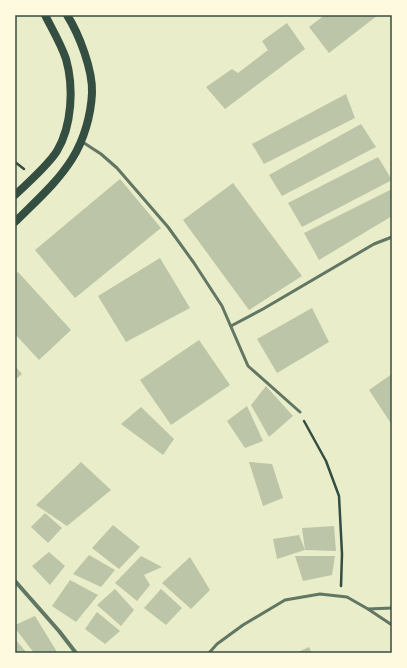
<svg xmlns="http://www.w3.org/2000/svg" width="407" height="668" viewBox="0 0 407 668" font-family="Quicksand,sans-serif">
<style>
.building{fill:#bcc5a7}
.lines{fill:none;stroke-linecap:round;stroke-linejoin:round}
.path{stroke:#344e41;stroke-width:2.5}
.service{stroke:#617663;stroke-width:3}
.minor{stroke:#617663;stroke-width:4}
.secondary{stroke:#344e41;stroke-width:8}
.neatline{fill:none;stroke:#344e41;stroke-width:1.5}
</style>
<rect width="100%" height="100%" fill="#e9edc9"/>
<!-- building -->
<g class="building">
<path d="M 325,15 L 378,15 L 329,53 L 309,27 Z"/>
<path d="M 287,23 L 305,49 L 225,109 L 206,87 L 232,69 L 238,73 L 268,50 L 262,41 Z"/>
<path d="M 346,94 L 355,118 L 264,164 L 252,144 Z"/>
<path d="M 361,124 L 376,147 L 282,196 L 269,175 Z"/>
<path d="M 378,157 L 392,180 L 302,227 L 288,203 Z"/>
<path d="M 120,179 L 161,228 L 75,298 L 35,250 Z"/>
<path d="M 233,183 L 302,276 L 249,310 L 183,220 Z"/>
<path d="M 392,189 L 392,216 L 319,260 L 304,233 Z"/>
<path d="M 160,258 L 190,308 L 126,342 L 98,296 Z"/>
<path d="M 18,272 L 71,330 L 39,360 L 15,334 L 15,274 Z"/>
<path d="M 312,308 L 329,342 L 277,373 L 257,339 Z"/>
<path d="M 199,340 L 230,385 L 171,425 L 140,380 Z"/>
<path d="M 15,366 L 22,374 L 15,380 Z"/>
<path d="M 392,374 L 392,425 L 369,390 Z"/>
<path d="M 266,386 L 293,416 L 269,437 L 251,405 Z"/>
<path d="M 247,406 L 263,441 L 245,448 L 227,421 Z"/>
<path d="M 141,407 L 174,439 L 163,455 L 121,424 Z"/>
<path d="M 81,462 L 111,490 L 67,526 L 36,505 Z"/>
<path d="M 249,462 L 272,464 L 283,498 L 263,506 Z"/>
<path d="M 45,513 L 62,528 L 48,543 L 31,527 Z"/>
<path d="M 113,525 L 140,547 L 119,569 L 92,548 Z"/>
<path d="M 334,526 L 336,551 L 305,550 L 302,528 Z"/>
<path d="M 299,535 L 305,550 L 277,559 L 273,539 Z"/>
<path d="M 49,552 L 65,566 L 50,585 L 32,566 Z"/>
<path d="M 89,555 L 115,570 L 101,587 L 73,574 Z"/>
<path d="M 141,556 L 162,567 L 144,575 L 150,585 L 137,601 L 115,583 Z"/>
<path d="M 295,556 L 335,556 L 332,575 L 303,581 Z"/>
<path d="M 190,557 L 210,590 L 191,609 L 162,583 Z"/>
<path d="M 70,580 L 98,595 L 76,622 L 52,606 Z"/>
<path d="M 115,589 L 134,610 L 121,626 L 97,605 Z"/>
<path d="M 161,589 L 182,608 L 166,625 L 144,608 Z"/>
<path d="M 97,612 L 120,631 L 105,644 L 85,629 Z"/>
<path d="M 35,616 L 57,652 L 56,653 L 34,653 L 15,628 L 15,625 Z"/>
<path d="M 15,639 L 27,653 L 15,653 Z"/>
<path d="M 309,647 L 312,653 L 296,653 Z"/>
</g>
<g class="lines">
<!-- path -->
<g class="path">
<path d="M 15,162 L 24,169"/>
<path d="M 304,421 L 326,461 L 339,496 L 342,554 L 341,586"/>
</g>
<!-- service -->
<g class="service">
<path d="M 81,141 L 101,154 L 117,168 L 168,227 L 194,263 L 222,306 L 248,366 L 300,412"/>
<path d="M 231,326 L 263,309 L 374,244 L 392,237"/>
<path d="M 368,609 L 392,608"/>
<path d="M 209,653 L 217,644 L 243,625 L 285,600 L 320,594 L 347,597 L 368,609 L 392,625"/>
</g>
<!-- minor -->
<path class="minor" d="M 15,581 L 59,631 L 76,653"/>
<!-- secondary -->
<g class="secondary">
<path d="M 15,195 C 27,184 49,164 57,151 C 72,126 74,87 66,59 C 61,44 52,29 45,15"/>
<path d="M 15,222 C 35,202 57,183 72,159 C 84,140 91,115 92,93 C 93,70 79,34 67,15"/>
</g>
</g>
<!-- border -->
<rect width="407" height="668" fill="none" stroke="#fefae0" stroke-width="32"/>
<rect x="16" y="16" width="375" height="636" class="neatline"/>
</svg>
